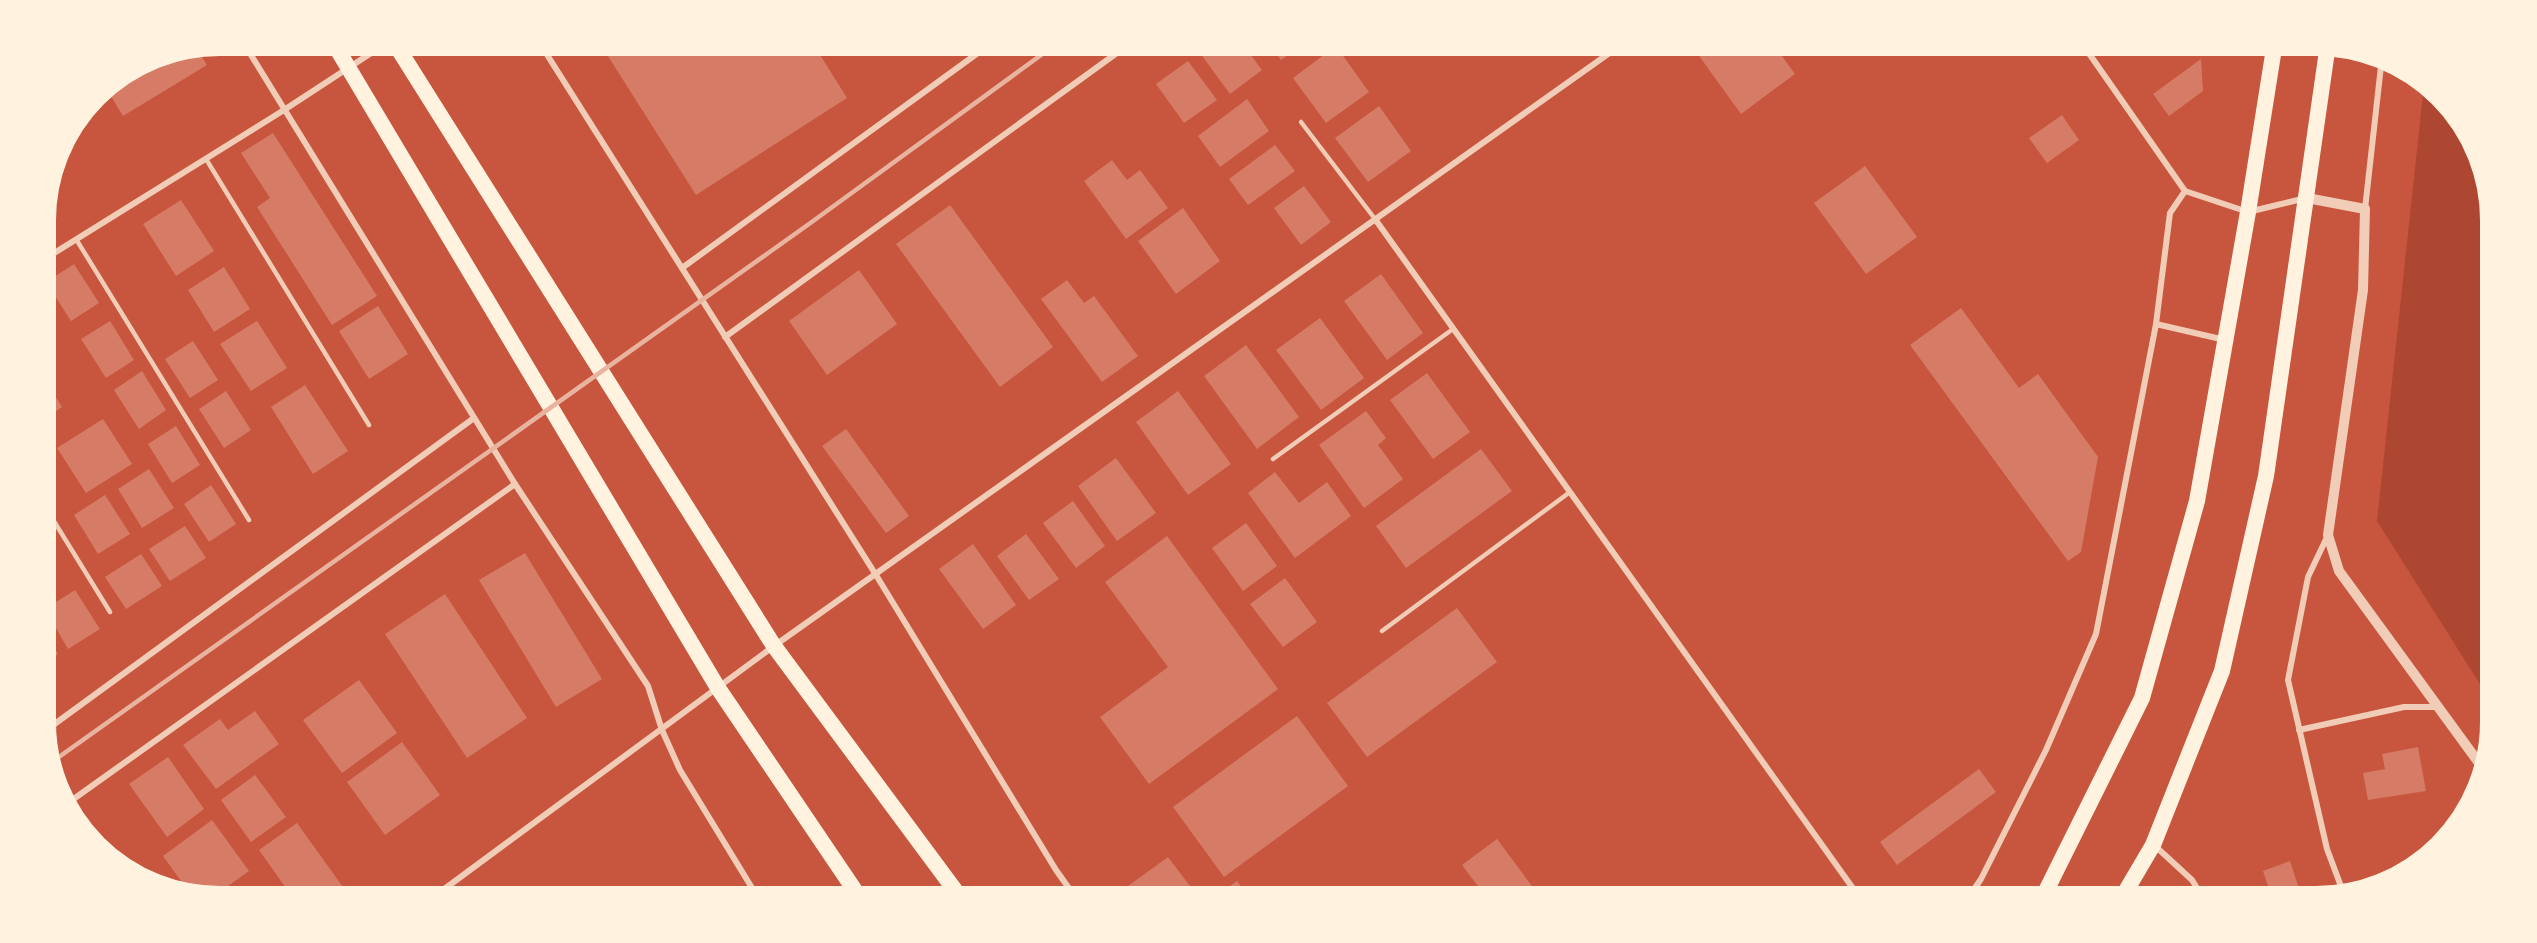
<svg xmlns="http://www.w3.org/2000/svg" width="2537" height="943" viewBox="0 0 2537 943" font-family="'Space Grotesk',sans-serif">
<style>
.green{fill:#ae4732}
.building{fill:#d67c66}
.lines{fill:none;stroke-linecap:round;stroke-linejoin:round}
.service{stroke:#f1ccb7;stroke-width:4.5}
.minor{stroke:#f1ccb7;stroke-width:6}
.tertiary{stroke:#f1ccb7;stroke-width:10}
.trunk{stroke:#fff3e0;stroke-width:16}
.rail{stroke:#e9b49f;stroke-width:4.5}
.rim{fill:none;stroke:#fff3e0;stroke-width:8}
</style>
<rect width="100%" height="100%" fill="#c8553d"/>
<!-- green -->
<path class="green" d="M 2424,85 L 2451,103 L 2493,197 L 2495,708 L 2377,521 Z"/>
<!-- building -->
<g class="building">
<path d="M 599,42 L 812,42 L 847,98 L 696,195 Z"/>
<path d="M 844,42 L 861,42 L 849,50 Z"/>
<path d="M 1215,42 L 1241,42 L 1262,70 L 1230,94 L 1200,53 Z"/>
<path d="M 1268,42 L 1305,42 L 1281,60 Z"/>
<path d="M 1541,42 L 1572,42 L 1551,56 Z"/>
<path d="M 1689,42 L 1786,42 L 1777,49 L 1795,74 L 1741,114 Z"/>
<path d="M 1336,46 L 1369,92 L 1326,123 L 1293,78 Z"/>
<path d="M 196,47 L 207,65 L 123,116 L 104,85 L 152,55 Z"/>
<path d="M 2201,59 L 2203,91 L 2169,116 L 2153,94 Z"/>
<path d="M 1188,61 L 1217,100 L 1184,123 L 1156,84 Z"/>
<path d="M 1247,99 L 1269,131 L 1220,167 L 1198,136 Z"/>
<path d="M 1379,106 L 1411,151 L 1368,182 L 1335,138 Z"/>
<path d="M 2062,115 L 2079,140 L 2047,163 L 2029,138 Z"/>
<path d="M 273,133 L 377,296 L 332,325 L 257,207 L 270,198 L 241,153 Z"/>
<path d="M 1275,145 L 1295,171 L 1248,205 L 1229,179 Z"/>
<path d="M 1112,160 L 1127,180 L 1140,170 L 1168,208 L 1126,239 L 1084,181 Z"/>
<path d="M 1865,166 L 1917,237 L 1866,274 L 1814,203 Z"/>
<path d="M 1304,186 L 1331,222 L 1301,245 L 1274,208 Z"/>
<path d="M 181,200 L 214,251 L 176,276 L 143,224 Z"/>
<path d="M 950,205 L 1053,347 L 1000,387 L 896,244 Z"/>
<path d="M 1183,208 L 1220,261 L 1176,294 L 1138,241 Z"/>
<path d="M 74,264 L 99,303 L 71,321 L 46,282 Z"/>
<path d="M 224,267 L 250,309 L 214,332 L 188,290 Z"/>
<path d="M 859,270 L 897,324 L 827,375 L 789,321 Z"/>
<path d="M 1381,274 L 1423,333 L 1387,360 L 1344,301 Z"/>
<path d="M 1067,280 L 1084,303 L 1094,296 L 1138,356 L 1102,382 L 1041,299 Z"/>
<path d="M 378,306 L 408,354 L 369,379 L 339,331 Z"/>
<path d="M 1961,308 L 2019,388 L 2038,374 L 2098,457 L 2081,552 L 2068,561 L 1910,345 Z"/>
<path d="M 1320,318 L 1364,378 L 1321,410 L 1276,350 Z"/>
<path d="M 110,321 L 134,360 L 106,378 L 81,339 Z"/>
<path d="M 257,321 L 287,368 L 251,391 L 220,344 Z"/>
<path d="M 193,341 L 218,380 L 190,398 L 165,359 Z"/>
<path d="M 1246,345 L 1299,417 L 1257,449 L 1204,376 Z"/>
<path d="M 142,371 L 166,410 L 139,429 L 114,390 Z"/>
<path d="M 1427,373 L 1470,432 L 1433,459 L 1390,400 Z"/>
<path d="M 43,377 L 62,407 L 44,419 Z"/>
<path d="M 305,385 L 348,451 L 313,474 L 271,407 Z"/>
<path d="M 226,391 L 251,430 L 224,448 L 199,409 Z"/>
<path d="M 1178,391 L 1231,464 L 1188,495 L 1136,422 Z"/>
<path d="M 1366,411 L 1386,438 L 1378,445 L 1403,479 L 1364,508 L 1319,445 Z"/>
<path d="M 103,419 L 132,464 L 86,493 L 57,448 Z"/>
<path d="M 176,426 L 200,465 L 172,483 L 148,444 Z"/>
<path d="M 846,429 L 909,516 L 886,533 L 822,446 Z"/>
<path d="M 1481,449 L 1512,491 L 1406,568 L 1376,526 Z"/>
<path d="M 1116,458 L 1156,513 L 1117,541 L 1078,486 Z"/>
<path d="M 149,469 L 174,508 L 142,528 L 118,489 Z"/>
<path d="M 1275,472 L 1299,503 L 1327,482 L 1351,516 L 1295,558 L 1248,493 Z"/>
<path d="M 211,485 L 236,524 L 209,542 L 184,504 Z"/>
<path d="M 105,495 L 130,534 L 98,554 L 74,515 Z"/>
<path d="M 1073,501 L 1105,546 L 1076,568 L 1043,523 Z"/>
<path d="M 1246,523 L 1277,566 L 1243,591 L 1212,548 Z"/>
<path d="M 185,526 L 206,558 L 170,581 L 149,549 Z"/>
<path d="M 1026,534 L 1059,579 L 1029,600 L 997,556 Z"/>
<path d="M 1167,536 L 1278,689 L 1149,784 L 1100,717 L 1168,667 L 1105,582 Z"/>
<path d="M 973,544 L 1016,605 L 983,629 L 939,569 Z"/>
<path d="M 525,553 L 602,679 L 556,707 L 479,580 Z"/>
<path d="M 141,554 L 162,586 L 126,609 L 105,577 Z"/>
<path d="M 1285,578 L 1317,622 L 1283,647 L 1250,604 Z"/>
<path d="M 75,590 L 100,629 L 68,649 L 45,609 Z"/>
<path d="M 445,594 L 527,718 L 467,758 L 385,634 Z"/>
<path d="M 1457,608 L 1497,662 L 1367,757 L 1327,703 Z"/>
<path d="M 45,632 L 58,654 L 45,663 Z"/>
<path d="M 359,680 L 397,733 L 342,773 L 303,720 Z"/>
<path d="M 255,711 L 279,744 L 216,789 L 183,745 L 220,719 L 228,730 Z"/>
<path d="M 1297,716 L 1348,786 L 1224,877 L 1173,807 Z"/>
<path d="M 402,742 L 440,795 L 385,835 L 347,782 Z"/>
<path d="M 2418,747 L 2426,791 L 2368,800 L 2363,773 L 2385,769 L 2382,754 Z"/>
<path d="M 168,757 L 204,809 L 167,837 L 129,784 Z"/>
<path d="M 1979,769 L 1996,792 L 1897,865 L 1880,842 Z"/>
<path d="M 255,775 L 286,817 L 251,842 L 221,800 Z"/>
<path d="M 212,820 L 249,871 L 210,899 L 192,896 L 163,856 Z"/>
<path d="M 297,823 L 353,901 L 295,901 L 259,850 Z"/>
<path d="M 1497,839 L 1543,901 L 1489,901 L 1462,865 Z"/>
<path d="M 1168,857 L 1196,894 L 1187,901 L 1139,901 L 1128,886 Z"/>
<path d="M 2290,861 L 2303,901 L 2273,901 L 2263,871 Z"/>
<path d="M 1237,881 L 1252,901 L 1210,901 Z"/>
<path d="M 1275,888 L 1284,901 L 1258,901 Z"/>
</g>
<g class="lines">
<!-- service -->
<g class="service">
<path d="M 1301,122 L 1375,219"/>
<path d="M 206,159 L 369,425"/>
<path d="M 76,239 L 249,520"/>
<path d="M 1273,459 L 1453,329"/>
<path d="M 44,505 L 110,612"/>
<path d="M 1382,631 L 1570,492"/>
</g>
<!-- minor -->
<g class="minor">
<path d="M 243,42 L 515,484 L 648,686 L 662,730 L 680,770 L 760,901"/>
<path d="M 539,42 L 876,575 L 1056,870 L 1078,901"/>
<path d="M 2185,191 L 2248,212 L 2302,199"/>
<path d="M 2365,209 L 2382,57"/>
<path d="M 1375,219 L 1862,901"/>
<path d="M 43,260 L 284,110 L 388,42"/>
<path d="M 682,268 L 993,42"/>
<path d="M 2156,324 L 2225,340"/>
<path d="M 725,337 L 1132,42"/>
<path d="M 2328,535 L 2308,577 L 2288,680 L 2327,849 L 2345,897"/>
<path d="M 2299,730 L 2404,707 L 2438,707"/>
<path d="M 45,731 L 474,418"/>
<path d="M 68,803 L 515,484"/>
<path d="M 69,803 L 103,852"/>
<path d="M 2154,845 L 2192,880 L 2202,896 L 2200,901"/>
<path d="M 428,901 L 774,646 L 1625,42"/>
<path d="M 1966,901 L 1981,879 L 2046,750 L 2096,634 L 2156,324 L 2170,213 L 2185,191 L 2081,42"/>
</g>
<!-- tertiary -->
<path class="tertiary" d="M 2307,198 L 2365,209 L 2363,290 L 2328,535 L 2339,571 L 2487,774"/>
<!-- trunk -->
<g class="trunk">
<path d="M 333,42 L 718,688 L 862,901"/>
<path d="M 394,42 L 774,646 L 963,901"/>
<path d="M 2041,901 L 2142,698 L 2197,501 L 2248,212 L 2275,42"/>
<path d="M 2120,901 L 2153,845 L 2222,671 L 2266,476 L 2328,44"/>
</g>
<!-- rail -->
<path class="rail" d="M 49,764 L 809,224 L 1059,42"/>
</g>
<!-- crop -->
<path d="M0 0H2537V943H0ZM220 52H2316A168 168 0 0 1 2484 220V722A168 168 0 0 1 2316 890H220A168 168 0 0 1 52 722V220A168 168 0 0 1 220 52Z" fill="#fff3e0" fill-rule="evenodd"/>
<path class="rim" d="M220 52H2316A168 168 0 0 1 2484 220V722A168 168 0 0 1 2316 890H220A168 168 0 0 1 52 722V220A168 168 0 0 1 220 52Z"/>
</svg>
